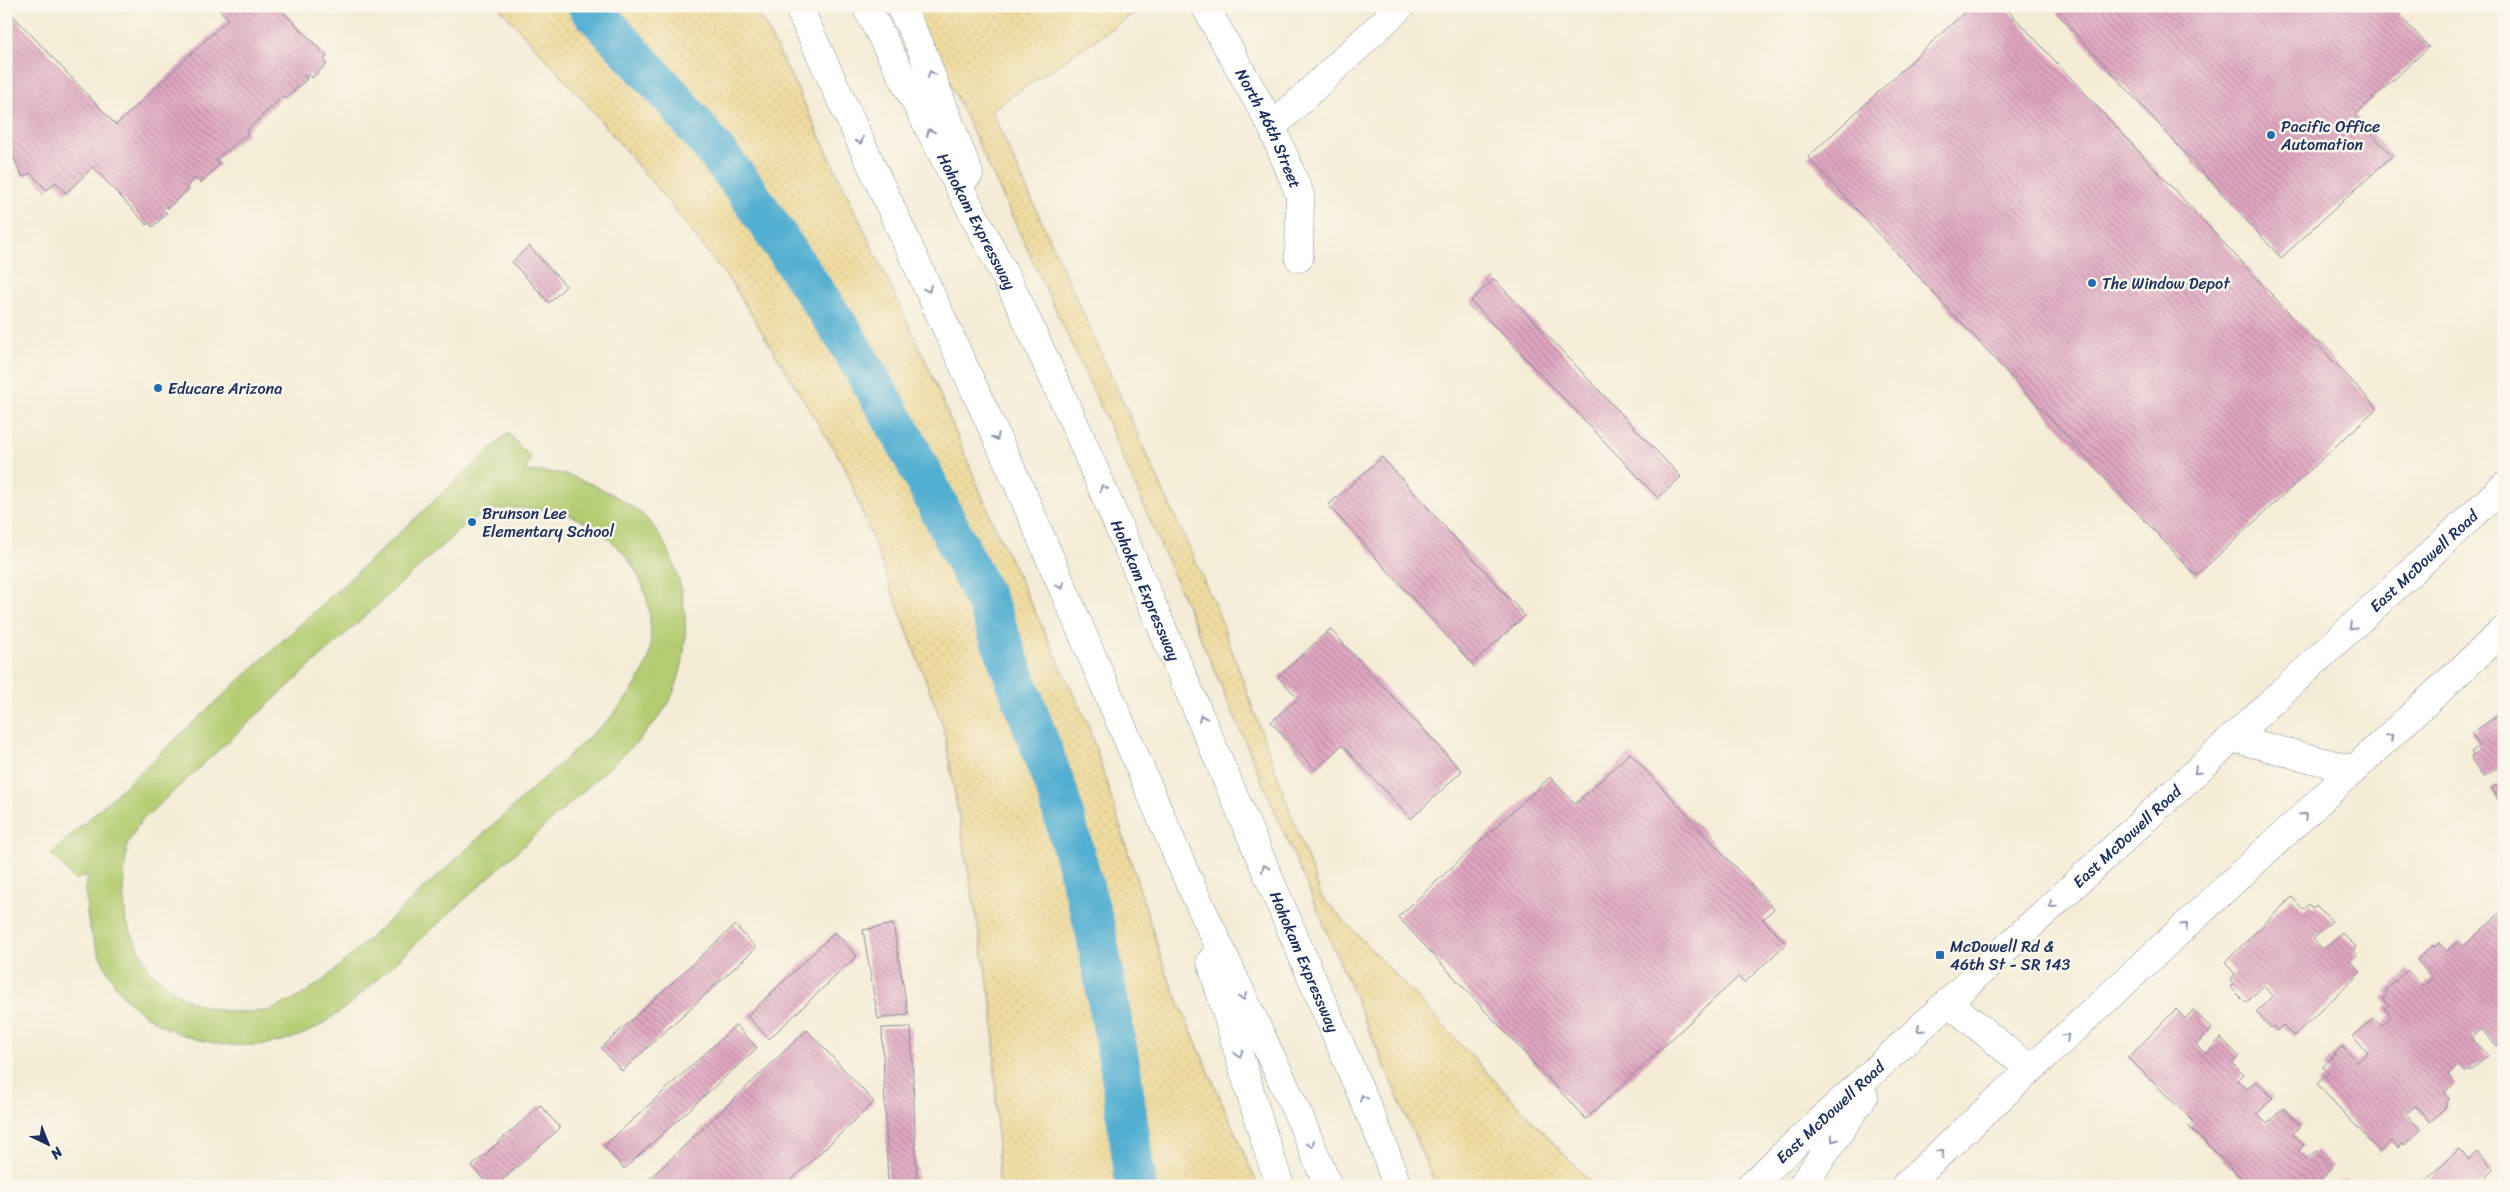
<svg xmlns="http://www.w3.org/2000/svg" width="2510" height="1192" viewBox="0 0 2510 1192" font-family="Sriracha,sans-serif">
<style>
.sand{fill:url(#sand-dots);stroke:#84847e}
.park{fill:#b4cc71;stroke:#687e68;fill-rule:evenodd}
.lines{fill:none;stroke-linecap:round;stroke-linejoin:round}
.canal{stroke:#53afd1;stroke-width:41}
.building{fill:url(#building-back-hatch)}
.street-casing{stroke:#888e9a;stroke-width:29}
.primary-casing{stroke:#888e9a;stroke-width:29}
.highway-casing{stroke:#888e9a;stroke-width:29}
.street{stroke:#fff;stroke-width:28}
.primary{stroke:#fff;stroke-width:28}
.highway{stroke:#fff;stroke-width:28}
.oneway{stroke:#8d97ae}
.poi-dot{fill:#1f6fb2;stroke:#fbf7ec;stroke-width:2}
.labels{text-anchor:middle;stroke-width:5;stroke-linejoin:round;paint-order:stroke}
.poi-label{font-size:16px;fill:#1b2f5e;stroke:#fbf7ec;text-anchor:start}
.street-label{font-size:16px;fill:#1b2f5e;stroke:#fbf7ec}
</style>
<defs>
<pattern id="sand-dots" width="8" height="8" patternUnits="userSpaceOnUse" patternTransform="scale(1.25)"><rect width="8" height="8" fill="#eeda9e"/><path d="M2 2h.1M6 6h.1" fill="none" stroke="#ccbb8a" stroke-width="1.8" stroke-linecap="round"/></pattern>
<pattern id="building-back-hatch" width="6" height="6" patternUnits="userSpaceOnUse" patternTransform="scale(1.25)"><rect width="6" height="6" fill="#e0a7c0"/><path d="M-1 5l2 2M0 0l6 6M5-1l2 2" fill="none" stroke="#b5889f"/></pattern>
</defs>
<rect width="100%" height="100%" fill="#fbf7ec"/>
<filter id="ink" filterUnits="userSpaceOnUse"><feTurbulence type="fractalNoise" baseFrequency=".02" numOctaves="2"/><feDisplacementMap in="SourceGraphic" scale="10" xChannelSelector="R" yChannelSelector="G"/><feConvolveMatrix kernelMatrix="1 2 1 2 8 2 1 2 1" color-interpolation-filters="sRGB"/></filter>
<filter id="wash" filterUnits="userSpaceOnUse"><feTurbulence type="fractalNoise" baseFrequency=".0096" numOctaves="4" result="noise"/><feDisplacementMap in="SourceGraphic" scale="20" xChannelSelector="R" yChannelSelector="G"/><feGaussianBlur stdDeviation="1.12" result="paint"/><feColorMatrix in="noise" values="0 0 0 0 0 0 0 0 0 0 0 0 0 0 0 0 0 1.4 0 .05"/><feComposite in="paint" operator="in"/></filter>
<g filter="url(#wash)">
<rect width="100%" height="100%" fill="#f4ecd6"/>
<!-- sand -->
<g class="sand">
<path d="M 498,6 L 755,6 L 796,86 L 928,366 L 994,525 L 1088,724 L 1165,970 L 1258,1186 L 999,1186 L 993,1012 L 943,726 L 846,469 L 735,288 L 671,205 L 585,102 Z"/>
<path d="M 912,6 L 1137,6 L 1139,10 L 991,110 L 1218,612 L 1321,896 L 1594,1186 L 1436,1186 L 1106,418 L 944,70 Z"/>
</g>
<!-- park -->
<path class="park" d="M 508,433 L 531,458 L 525,471 C 539,472 554,472 567,475 C 591,482 633,503 649,521 C 689,570 697,649 668,704 C 660,718 647,730 637,742 L 349,1005 C 336,1014 323,1025 308,1032 C 251,1058 173,1045 128,1001 C 112,986 88,935 87,913 C 86,900 86,887 86,875 L 75,880 L 51,854 ZM 515,508 C 532,509 553,509 569,515 C 615,534 647,570 650,621 C 651,634 652,651 647,663 C 640,683 624,701 611,717 L 325,979 L 299,997 L 268,1011 L 238,1012 L 212,1009 L 185,999 L 151,972 L 126,922 L 123,890 L 127,845 L 140,822 L 468,522 L 491,510 Z"/>
<g class="lines">
<!-- canal -->
<path class="canal" d="M 588,6 L 671,96 L 744,187 L 845,337 L 904,438 L 988,605 L 1057,791 L 1095,928 L 1121,1073 L 1136,1186"/>
</g>
<g id="blocks">
<!-- building -->
<g class="building">
<path d="M 216,6 L 278,6 L 327,57 L 323,61 L 327,64 L 312,78 L 309,74 L 305,76 L 307,79 L 285,99 L 283,96 L 246,131 L 248,133 L 216,160 L 220,164 L 200,183 L 196,178 L 187,186 L 189,189 L 168,208 L 166,206 L 162,210 L 167,213 L 153,227 L 149,223 L 147,225 L 93,167 L 66,193 L 56,182 L 47,190 L 30,173 L 23,177 L 13,157 L 6,151 L 6,8 L 116,125 L 228,19 Z"/>
<path d="M 1971,6 L 2004,6 L 2377,408 L 2196,576 L 1808,157 Z"/>
<path d="M 2064,6 L 2391,6 L 2429,47 L 2355,115 L 2392,156 L 2281,258 L 2057,13 Z"/>
<path d="M 529,246 L 566,286 L 549,303 L 512,262 Z"/>
<path d="M 1494,279 L 1681,477 L 1658,498 L 1471,301 Z"/>
<path d="M 1382,457 L 1525,616 L 1472,664 L 1328,505 Z"/>
<path d="M 1330,629 L 1462,771 L 1411,819 L 1342,745 L 1315,770 L 1271,722 L 1298,698 L 1278,677 Z"/>
<path d="M 2504,712 L 2504,764 L 2483,777 L 2471,758 L 2474,756 L 2471,752 L 2479,746 L 2471,733 Z"/>
<path d="M 1630,753 L 1774,909 L 1763,919 L 1786,944 L 1744,983 L 1738,977 L 1586,1119 L 1398,917 L 1550,777 L 1575,804 Z"/>
<path d="M 2504,781 L 2504,809 L 2491,788 Z"/>
<path d="M 2292,897 L 2304,910 L 2309,904 L 2313,908 L 2316,905 L 2332,921 L 2313,939 L 2323,949 L 2342,933 L 2356,947 L 2353,950 L 2357,955 L 2350,961 L 2361,972 L 2294,1036 L 2283,1025 L 2277,1031 L 2273,1026 L 2271,1028 L 2256,1012 L 2273,996 L 2263,986 L 2246,1003 L 2230,987 L 2233,984 L 2230,980 L 2235,974 L 2225,962 Z"/>
<path d="M 2504,909 L 2504,1040 L 2497,1046 L 2481,1029 L 2471,1038 L 2488,1056 L 2470,1071 L 2468,1069 L 2464,1072 L 2458,1066 L 2448,1075 L 2455,1083 L 2444,1093 L 2449,1099 L 2445,1104 L 2447,1106 L 2430,1122 L 2415,1106 L 2406,1114 L 2421,1130 L 2404,1146 L 2402,1144 L 2398,1148 L 2392,1141 L 2380,1152 L 2317,1084 L 2329,1073 L 2323,1067 L 2342,1046 L 2357,1062 L 2368,1053 L 2352,1036 L 2374,1019 L 2381,1026 L 2391,1016 L 2384,1009 L 2389,1005 L 2383,998 L 2388,993 L 2385,991 L 2407,970 L 2423,987 L 2433,977 L 2417,960 L 2433,945 L 2435,947 L 2439,943 L 2447,951 L 2458,941 L 2464,946 Z"/>
<path d="M 893,924 L 908,1014 L 878,1019 L 863,930 Z"/>
<path d="M 735,925 L 756,948 L 622,1071 L 601,1048 Z"/>
<path d="M 835,932 L 857,956 L 769,1039 L 747,1016 Z"/>
<path d="M 2176,1009 L 2185,1019 L 2193,1010 L 2212,1029 L 2196,1045 L 2206,1054 L 2221,1038 L 2239,1056 L 2232,1063 L 2243,1074 L 2237,1080 L 2247,1089 L 2256,1081 L 2273,1098 L 2257,1114 L 2267,1124 L 2283,1108 L 2301,1125 L 2293,1134 L 2304,1145 L 2298,1151 L 2306,1159 L 2316,1151 L 2333,1167 L 2318,1183 L 2321,1186 L 2250,1186 L 2189,1127 L 2194,1122 L 2128,1058 Z"/>
<path d="M 736,1025 L 757,1048 L 624,1169 L 604,1146 Z"/>
<path d="M 911,1027 L 917,1186 L 888,1186 L 882,1028 Z"/>
<path d="M 807,1030 L 874,1102 L 785,1186 L 642,1186 Z"/>
<path d="M 540,1105 L 560,1128 L 496,1186 L 489,1186 L 472,1166 Z"/>
<path d="M 2459,1149 L 2469,1160 L 2477,1152 L 2494,1170 L 2477,1186 L 2421,1186 Z"/>
<path d="M 2345,1178 L 2352,1186 L 2337,1186 Z"/>
</g>
</g>
</g>
<g filter="url(#ink)">
<use href="#blocks" fill-opacity="0" stroke="#888e9a" stroke-width="1"/>
<g class="lines">
<!-- street casing -->
<g class="street-casing">
<g id="street">
<path id="s1" d="M 1205,6 L 1272,127 L 1300,195 L 1299,258"/>
<path d="M 1272,127 L 1401,6"/>
</g>
</g>
<!-- primary casing -->
<g class="primary-casing">
<g id="primary">
<path d="M 2233,738 L 2354,770"/>
<path d="M 1948,1002 L 2031,1070"/>
<path id="s2" d="M 1750,1186 L 2504,486"/>
<path d="M 1802,1186 L 1864,1096"/>
<path d="M 1905,1186 L 2504,630"/>
</g>
</g>
<!-- highway casing -->
<g class="highway-casing">
<g id="highway">
<path d="M 798,6 L 1019,486 L 1185,873 L 1301,1121 L 1328,1186"/>
<path id="s3" d="M 866,6 L 1017,299 L 1076,427 L 1382,1142 L 1397,1186"/>
<path d="M 900,6 L 919,43 L 969,174"/>
<path d="M 1211,961 L 1264,1138 L 1280,1186"/>
</g>
</g>
<!-- street -->
<use href="#street" class="street"/>
<!-- primary -->
<use href="#primary" class="primary"/>
<!-- highway -->
<use href="#highway" class="highway"/>
</g>
<!-- one-way arrows -->
<defs><path id="oneway-chevron" d="M-2-3.5L2.5 0L-2 3.5" fill="none" stroke-width="1.6" stroke-linecap="round" stroke-linejoin="round" transform="scale(1.25)"/></defs>
<g class="oneway">
<use href="#oneway-chevron" transform="translate(931 74) rotate(-111)"/>
<use href="#oneway-chevron" transform="translate(930 132) rotate(-117)"/>
<use href="#oneway-chevron" transform="translate(860 141) rotate(65)"/>
<use href="#oneway-chevron" transform="translate(928 289) rotate(65)"/>
<use href="#oneway-chevron" transform="translate(996 437) rotate(65)"/>
<use href="#oneway-chevron" transform="translate(1103 488) rotate(-114)"/>
<use href="#oneway-chevron" transform="translate(1061 586) rotate(67)"/>
<use href="#oneway-chevron" transform="translate(2352 627) rotate(137)"/>
<use href="#oneway-chevron" transform="translate(1202 718) rotate(-113)"/>
<use href="#oneway-chevron" transform="translate(2390 737) rotate(-43)"/>
<use href="#oneway-chevron" transform="translate(2197 771) rotate(137)"/>
<use href="#oneway-chevron" transform="translate(2304 816) rotate(-43)"/>
<use href="#oneway-chevron" transform="translate(1265 868) rotate(-113)"/>
<use href="#oneway-chevron" transform="translate(2052 905) rotate(137)"/>
<use href="#oneway-chevron" transform="translate(2185 926) rotate(-43)"/>
<use href="#oneway-chevron" transform="translate(1243 997) rotate(65)"/>
<use href="#oneway-chevron" transform="translate(1920 1029) rotate(137)"/>
<use href="#oneway-chevron" transform="translate(2066 1037) rotate(-43)"/>
<use href="#oneway-chevron" transform="translate(1239 1054) rotate(74)"/>
<use href="#oneway-chevron" transform="translate(1363 1098) rotate(-113)"/>
<use href="#oneway-chevron" transform="translate(1834 1139) rotate(125)"/>
<use href="#oneway-chevron" transform="translate(1311 1144) rotate(67)"/>
<use href="#oneway-chevron" transform="translate(1941 1153) rotate(-43)"/>
</g>
</g>
<!-- markers -->
<g class="poi-dot">
<circle cx="2271" cy="135" r="5"/>
<circle cx="2092" cy="283" r="5"/>
<circle cx="158" cy="388" r="5"/>
<circle cx="472" cy="522" r="5"/>
<rect x="1935" y="950" width="10" height="10" rx="2.5"/>
</g>
<g class="labels">
<!-- poi labels -->
<g class="poi-label">
<text x="2281" y="132">Pacific Office<tspan x="2281" dy="18">Automation</tspan></text>
<text x="2102" y="289">The Window Depot</text>
<text x="168" y="394">Educare Arizona</text>
<text x="482" y="519">Brunson Lee<tspan x="482" dy="18">Elementary School</tspan></text>
<text x="1950" y="952">McDowell Rd &amp;<tspan x="1950" dy="18">46th St - SR 143</tspan></text>
</g>
<!-- street labels -->
<g class="street-label">
<text dy="6" stroke="none"><textPath href="#s1" startOffset="138">North 46th Street</textPath></text>
<text dy="6" stroke="none"><textPath href="#s3" startOffset="242">Hohokam Expressway</textPath></text>
<text dy="6" stroke="none"><textPath href="#s2" startOffset="919">East McDowell Road</textPath></text>
<text dy="6" stroke="none"><textPath href="#s3" startOffset="648">Hohokam Expressway</textPath></text>
<text dy="6" stroke="none"><textPath href="#s2" startOffset="514">East McDowell Road</textPath></text>
<text dy="6" stroke="none"><textPath href="#s3" startOffset="1052">Hohokam Expressway</textPath></text>
<text dy="6" stroke="none"><textPath href="#s2" startOffset="109">East McDowell Road</textPath></text>
</g>
</g>
<!-- margin -->
<rect width="2510" height="1192" fill="none" stroke="#fbf7ec" stroke-width="25"/>
<!-- north arrow -->
<g transform="translate(48 1144) rotate(137)" stroke="#fbf7ec" stroke-width="4" paint-order="stroke">
<path d="M0-4L9 19L0 12L-9 19Z" fill="#1b2f5e"/>
<text y="-8" font-size="14" font-weight="bold" text-anchor="middle" fill="#1b2f5e">N</text>
</g>
</svg>
